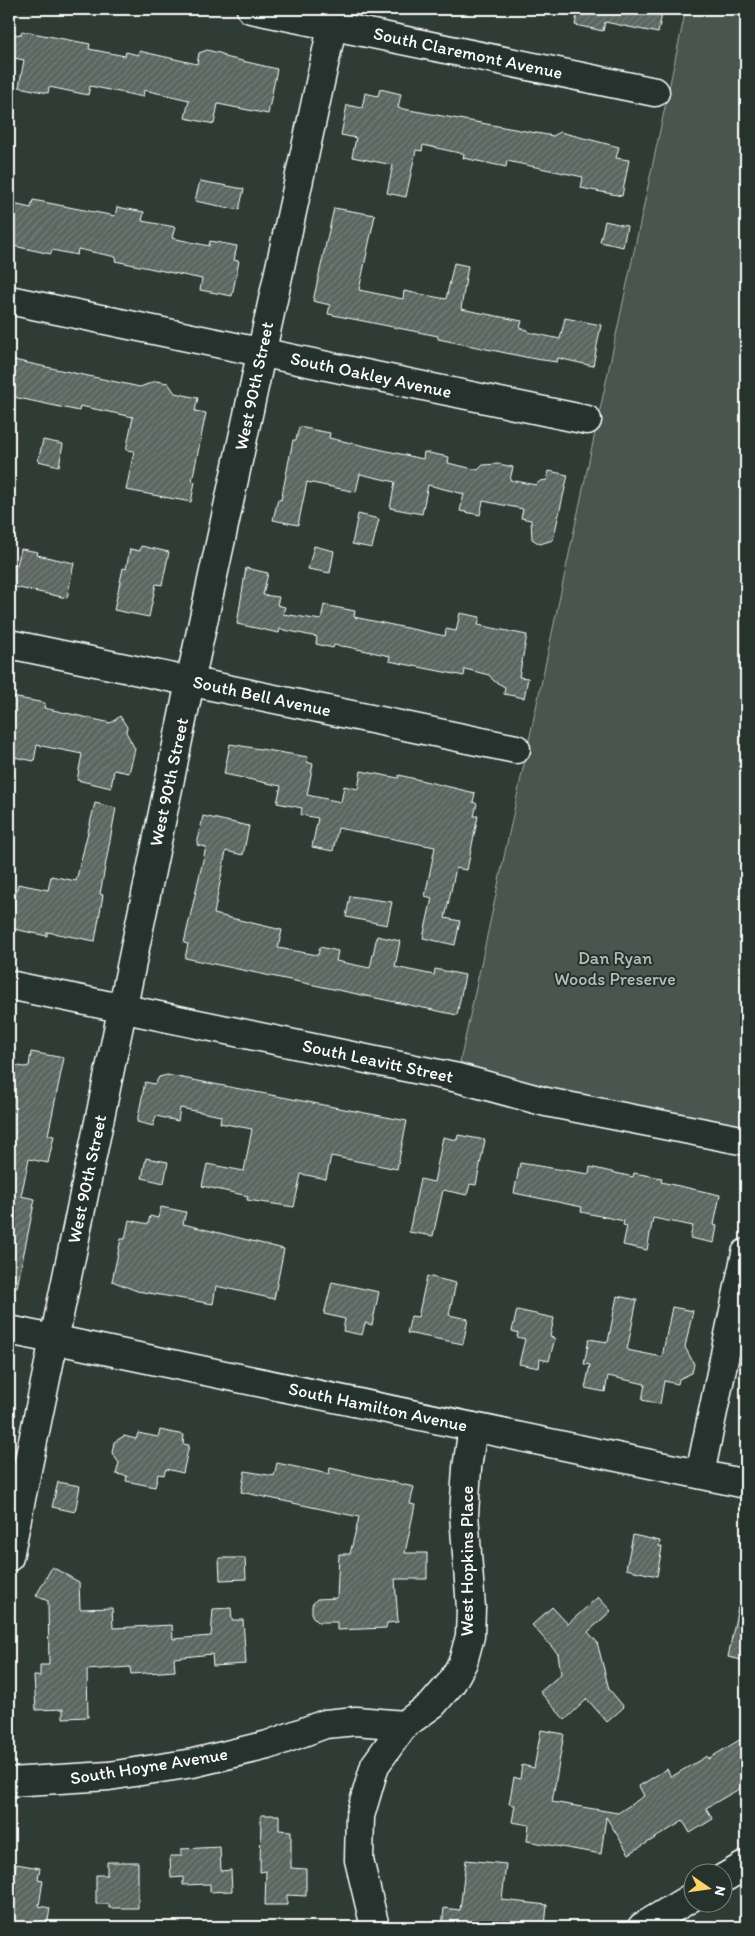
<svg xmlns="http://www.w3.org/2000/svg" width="755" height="1936" viewBox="0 0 755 1936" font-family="Itim,sans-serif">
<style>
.park{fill:#4a544f;stroke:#a4aaa7}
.building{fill:url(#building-hatch);stroke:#fff}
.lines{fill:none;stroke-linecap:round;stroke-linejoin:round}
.minor-casing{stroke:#fff;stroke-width:31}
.minor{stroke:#26332d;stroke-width:28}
.labels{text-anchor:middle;stroke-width:4;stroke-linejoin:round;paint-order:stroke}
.street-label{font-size:18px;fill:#fff;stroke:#26332d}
.park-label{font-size:18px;fill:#b7bbb9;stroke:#26332d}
</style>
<defs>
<pattern id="building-hatch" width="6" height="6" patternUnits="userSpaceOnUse" patternTransform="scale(1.25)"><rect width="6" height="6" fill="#5b6661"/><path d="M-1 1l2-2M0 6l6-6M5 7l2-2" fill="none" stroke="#747d79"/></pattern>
</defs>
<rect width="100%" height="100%" fill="#2f3b35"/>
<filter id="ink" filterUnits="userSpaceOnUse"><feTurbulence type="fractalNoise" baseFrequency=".02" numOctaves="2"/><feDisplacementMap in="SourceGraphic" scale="10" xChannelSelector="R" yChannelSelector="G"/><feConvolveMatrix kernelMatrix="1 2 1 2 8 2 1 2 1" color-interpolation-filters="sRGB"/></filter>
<g filter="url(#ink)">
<!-- park -->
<path class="park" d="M 686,9 L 746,9 L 746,1132 L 547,1091 L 460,1062 Z"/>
<!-- building -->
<g class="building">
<path d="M 578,9 L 663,9 L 658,33 L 605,22 L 603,31 L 575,25 Z"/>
<path d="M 22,31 L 90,44 L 89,49 L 125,56 L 126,52 L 138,55 L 139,51 L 197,64 L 199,53 L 207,50 L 223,54 L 225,57 L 277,69 L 268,114 L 218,104 L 214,124 L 185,118 L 189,100 L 144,90 L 143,97 L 90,86 L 88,95 L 49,87 L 48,93 L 19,87 L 24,60 L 9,57 L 14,34 L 21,35 Z"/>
<path d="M 380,89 L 401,94 L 398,108 L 553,136 L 560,132 L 564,133 L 619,147 L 616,158 L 629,160 L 622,196 L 581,188 L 583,177 L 507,161 L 506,167 L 463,158 L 464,154 L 423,145 L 422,151 L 416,150 L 406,197 L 387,193 L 393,165 L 352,157 L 356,138 L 341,135 L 347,105 L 362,108 L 365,93 L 378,96 Z"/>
<path d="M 200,181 L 244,189 L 239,210 L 195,201 Z"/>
<path d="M 33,200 L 115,216 L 117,207 L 144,212 L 142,221 L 175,227 L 172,238 L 209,246 L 210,241 L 237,246 L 234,260 L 239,261 L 232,296 L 200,290 L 202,279 L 115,261 L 116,257 L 78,249 L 77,255 L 52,250 L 51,254 L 9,245 L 9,203 L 31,208 Z"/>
<path d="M 334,208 L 375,215 L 359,290 L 403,299 L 404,291 L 446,299 L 454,263 L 468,266 L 461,309 L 522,321 L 520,328 L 528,330 L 528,332 L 560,339 L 565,318 L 601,325 L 593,366 L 558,358 L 557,362 L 535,359 L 438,339 L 438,336 L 328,314 L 330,305 L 313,301 Z"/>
<path d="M 605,221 L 627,226 L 623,247 L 600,242 Z"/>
<path d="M 9,359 L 140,387 L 156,381 L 168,383 L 175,393 L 198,398 L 195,411 L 206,413 L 192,481 L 195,482 L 191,502 L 126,490 L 134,451 L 126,450 L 133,417 L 80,406 L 79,411 L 9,396 Z"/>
<path d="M 299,427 L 330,433 L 329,438 L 423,459 L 424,452 L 449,457 L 448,463 L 478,470 L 483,465 L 499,464 L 513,467 L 510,480 L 536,485 L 540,481 L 547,480 L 549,471 L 568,475 L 553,540 L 540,544 L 532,539 L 531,520 L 521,518 L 523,509 L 483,501 L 480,515 L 460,511 L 464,494 L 428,485 L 422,514 L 390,508 L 395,482 L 360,474 L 356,492 L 307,482 L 298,525 L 273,520 L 278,499 L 281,500 L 293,440 L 296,440 Z"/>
<path d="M 43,440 L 63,444 L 59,466 L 38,461 Z"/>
<path d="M 358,514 L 379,519 L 372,548 L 352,544 Z"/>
<path d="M 141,546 L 169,552 L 162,585 L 156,584 L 149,617 L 114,610 L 123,568 L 126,569 L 130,549 L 140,551 Z"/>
<path d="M 314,546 L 334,551 L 330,573 L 308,569 Z"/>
<path d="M 21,549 L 38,552 L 37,555 L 74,563 L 67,598 L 9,586 L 9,564 L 17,565 Z"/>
<path d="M 246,568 L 268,573 L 263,595 L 279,597 L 277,605 L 285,607 L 283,614 L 321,620 L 324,605 L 355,611 L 354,617 L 445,636 L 446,629 L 456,631 L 460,613 L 480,617 L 478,625 L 527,635 L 519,677 L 528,678 L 524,698 L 504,694 L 505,687 L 494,681 L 489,675 L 465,669 L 464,676 L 389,661 L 390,656 L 348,647 L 334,645 L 333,648 L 316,644 L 317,637 L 280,629 L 279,633 L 237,624 Z"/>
<path d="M 12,697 L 45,703 L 44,708 L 111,723 L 120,716 L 127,727 L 126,732 L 135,749 L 129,773 L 114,770 L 111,788 L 77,780 L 82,754 L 37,745 L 34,761 L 9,756 L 9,713 Z"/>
<path d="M 230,744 L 308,757 L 307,762 L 313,764 L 307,795 L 341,802 L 344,786 L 358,789 L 361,771 L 398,778 L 399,775 L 475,793 L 473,802 L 477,804 L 474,816 L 478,816 L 467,870 L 456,868 L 445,918 L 460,921 L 455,945 L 423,938 L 432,898 L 425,896 L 435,847 L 338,828 L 333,851 L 312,847 L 318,818 L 301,815 L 302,808 L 277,803 L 281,786 L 224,774 Z"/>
<path d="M 95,803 L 116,808 L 100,894 L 103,895 L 95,941 L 47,932 L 47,936 L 9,928 L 18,884 L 48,890 L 51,876 L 76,881 Z"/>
<path d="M 203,816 L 249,826 L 243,855 L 226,851 L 214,914 L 282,930 L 278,948 L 318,955 L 320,947 L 338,951 L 336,961 L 370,968 L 377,936 L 400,941 L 395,967 L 434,975 L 435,969 L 465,975 L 457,1015 L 185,958 L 188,944 L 184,943 L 206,847 L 197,845 Z"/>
<path d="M 350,896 L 392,902 L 387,925 L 346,917 Z"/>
<path d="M 31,1052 L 64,1058 L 48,1135 L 54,1136 L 48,1163 L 29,1159 L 21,1196 L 35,1199 L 17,1287 L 9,1286 L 9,1064 L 24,1067 L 29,1066 Z"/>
<path d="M 167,1075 L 407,1121 L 397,1169 L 331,1156 L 326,1179 L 301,1174 L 294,1207 L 247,1200 L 248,1196 L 202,1186 L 207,1164 L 244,1171 L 252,1129 L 220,1123 L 221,1116 L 180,1108 L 178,1121 L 156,1116 L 153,1126 L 137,1122 L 145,1082 L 155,1084 L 159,1077 Z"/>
<path d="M 458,1135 L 485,1140 L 476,1185 L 470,1184 L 467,1195 L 443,1190 L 433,1236 L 409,1232 L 420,1179 L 434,1182 L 443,1137 L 457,1140 Z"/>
<path d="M 146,1158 L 168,1162 L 164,1183 L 142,1178 Z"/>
<path d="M 520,1163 L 589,1174 L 590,1167 L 633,1177 L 634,1173 L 662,1178 L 661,1182 L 720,1195 L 714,1225 L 717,1226 L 714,1243 L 690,1238 L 693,1226 L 653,1218 L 647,1250 L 623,1245 L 627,1226 L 623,1225 L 624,1221 L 581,1212 L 582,1207 L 514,1193 Z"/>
<path d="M 161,1207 L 186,1212 L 183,1224 L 284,1249 L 274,1299 L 216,1286 L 213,1304 L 137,1291 L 112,1281 L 121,1239 L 125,1239 L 129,1220 L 148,1224 L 150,1216 L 158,1218 Z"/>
<path d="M 427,1276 L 456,1283 L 449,1315 L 468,1319 L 463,1344 L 407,1333 L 411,1316 L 418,1317 Z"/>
<path d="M 332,1282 L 379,1292 L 372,1325 L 365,1323 L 362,1335 L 343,1331 L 345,1319 L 324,1314 Z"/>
<path d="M 617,1296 L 637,1300 L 627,1350 L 662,1357 L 672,1307 L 693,1311 L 685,1347 L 694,1364 L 692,1373 L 679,1379 L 678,1384 L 664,1381 L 660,1404 L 642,1400 L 645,1384 L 608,1376 L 605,1392 L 585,1388 L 590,1365 L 584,1364 L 589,1339 L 608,1342 Z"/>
<path d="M 517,1310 L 554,1318 L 550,1337 L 555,1338 L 549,1361 L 540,1359 L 539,1368 L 519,1364 L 525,1339 L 517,1337 L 518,1333 L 512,1331 Z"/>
<path d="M 160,1430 L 184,1435 L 183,1444 L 189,1445 L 183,1473 L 166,1469 L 164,1475 L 158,1474 L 155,1487 L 126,1481 L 127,1476 L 116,1474 L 119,1463 L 112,1453 L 114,1442 L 124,1436 L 136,1439 L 138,1433 L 158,1437 Z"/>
<path d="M 277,1463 L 329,1474 L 330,1468 L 414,1487 L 410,1504 L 415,1505 L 405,1553 L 427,1553 L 427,1579 L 395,1579 L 398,1622 L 387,1623 L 386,1628 L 337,1630 L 337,1622 L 318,1622 L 312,1616 L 312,1605 L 317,1599 L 337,1598 L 339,1554 L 350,1554 L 359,1517 L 241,1492 L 245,1471 L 274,1476 Z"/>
<path d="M 58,1482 L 80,1486 L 75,1512 L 52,1507 Z"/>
<path d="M 633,1535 L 660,1541 L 659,1546 L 662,1547 L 657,1576 L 626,1569 Z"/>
<path d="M 219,1558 L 245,1558 L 246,1579 L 220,1580 Z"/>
<path d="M 52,1567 L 79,1582 L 80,1609 L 112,1608 L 113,1628 L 172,1625 L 173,1639 L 211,1636 L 213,1609 L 231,1608 L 232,1620 L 243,1620 L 246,1664 L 213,1666 L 212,1654 L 174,1658 L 175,1671 L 131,1674 L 130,1667 L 87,1670 L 88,1717 L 63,1718 L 63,1709 L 36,1710 L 34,1676 L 40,1676 L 40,1665 L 49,1665 L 48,1601 L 36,1596 Z"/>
<path d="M 598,1597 L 611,1611 L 588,1632 L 597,1642 L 609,1689 L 624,1707 L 607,1722 L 587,1699 L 565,1720 L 540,1692 L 561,1674 L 558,1654 L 532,1625 L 552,1607 L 568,1624 Z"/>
<path d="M 738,1607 L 746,1608 L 746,1661 L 728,1657 Z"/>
<path d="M 541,1730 L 564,1734 L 552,1802 L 618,1813 L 644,1796 L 639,1786 L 667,1769 L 671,1777 L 707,1756 L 708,1759 L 746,1736 L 746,1785 L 706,1808 L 713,1819 L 690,1833 L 683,1821 L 629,1854 L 606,1817 L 601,1854 L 527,1841 L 529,1825 L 512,1822 L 515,1805 L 509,1804 L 514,1777 L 520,1779 L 522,1765 L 534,1768 Z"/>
<path d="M 261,1815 L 279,1815 L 279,1830 L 291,1831 L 291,1868 L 306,1869 L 306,1896 L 287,1895 L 287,1905 L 265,1905 L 266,1871 L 260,1872 Z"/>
<path d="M 220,1847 L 221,1871 L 231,1870 L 232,1891 L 210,1892 L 210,1884 L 183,1885 L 183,1877 L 171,1878 L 170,1856 L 181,1856 L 181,1849 Z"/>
<path d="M 466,1860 L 506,1864 L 502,1900 L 547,1905 L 545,1927 L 442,1927 L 444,1908 L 460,1910 Z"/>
<path d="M 107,1862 L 138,1862 L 138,1908 L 109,1908 L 109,1904 L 96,1904 L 96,1875 L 107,1875 Z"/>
<path d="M 16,1864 L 40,1868 L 38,1879 L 43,1880 L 39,1906 L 50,1908 L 47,1927 L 9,1922 L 9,1884 L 10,1875 L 15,1875 Z"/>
</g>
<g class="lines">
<!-- minor casing -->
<g class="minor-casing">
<g id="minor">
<path d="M 251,9 L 655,92"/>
<path d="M 9,300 L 587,420"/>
<path d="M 9,644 L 516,749"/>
<path d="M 9,985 L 458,1078 L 546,1102 L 746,1141"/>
<path d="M 9,1330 L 746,1484"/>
<path d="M 700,1474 L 746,1253"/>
<path d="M 9,1557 L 190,682 L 336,9"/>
<path d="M 9,1782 L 109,1776 L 193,1763 L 268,1745 L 325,1724 L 356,1721 L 404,1725"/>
<path d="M 722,1879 L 746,1865"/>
<path d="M 375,1927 L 359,1860 L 360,1816 L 375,1765 L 404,1725 L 433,1704 L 452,1682 L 463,1662 L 470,1636 L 471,1608 L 464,1514 L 467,1468 L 473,1427"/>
<path d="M 642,1927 L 692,1897"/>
</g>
</g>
<!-- minor -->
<use href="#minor" class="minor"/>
</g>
</g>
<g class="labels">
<!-- street labels -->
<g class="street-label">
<text transform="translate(468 53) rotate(12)" y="6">South Claremont Avenue</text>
<text transform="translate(371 375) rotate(12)" y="6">South Oakley Avenue</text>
<text transform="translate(254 386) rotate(-78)" y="6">West 90th Street</text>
<text transform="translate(262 696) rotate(12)" y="6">South Bell Avenue</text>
<text transform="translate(169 782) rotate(-78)" y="6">West 90th Street</text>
<text transform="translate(378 1061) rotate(12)" y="6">South Leavitt Street</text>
<text transform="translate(87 1179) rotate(-78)" y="6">West 90th Street</text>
<text transform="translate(378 1407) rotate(12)" y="6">South Hamilton Avenue</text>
<text transform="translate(467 1561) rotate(-90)" y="6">West Hopkins Place</text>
<text transform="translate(149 1766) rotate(-9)" y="6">South Hoyne Avenue</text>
</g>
<!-- park labels -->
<g class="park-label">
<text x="615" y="964">Dan Ryan<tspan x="615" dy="21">Woods Preserve</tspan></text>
</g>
</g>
<!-- margin -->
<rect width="755" height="1936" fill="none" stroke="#26332d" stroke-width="30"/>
<rect x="15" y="15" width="725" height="1906" fill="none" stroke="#fff" stroke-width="2" filter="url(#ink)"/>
<!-- north arrow -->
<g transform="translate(708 1888) rotate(103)"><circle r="24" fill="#26332d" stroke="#7d8581"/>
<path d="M0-4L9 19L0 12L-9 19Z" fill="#ffd166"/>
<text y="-8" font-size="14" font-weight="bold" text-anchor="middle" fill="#ffffff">N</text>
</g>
</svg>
